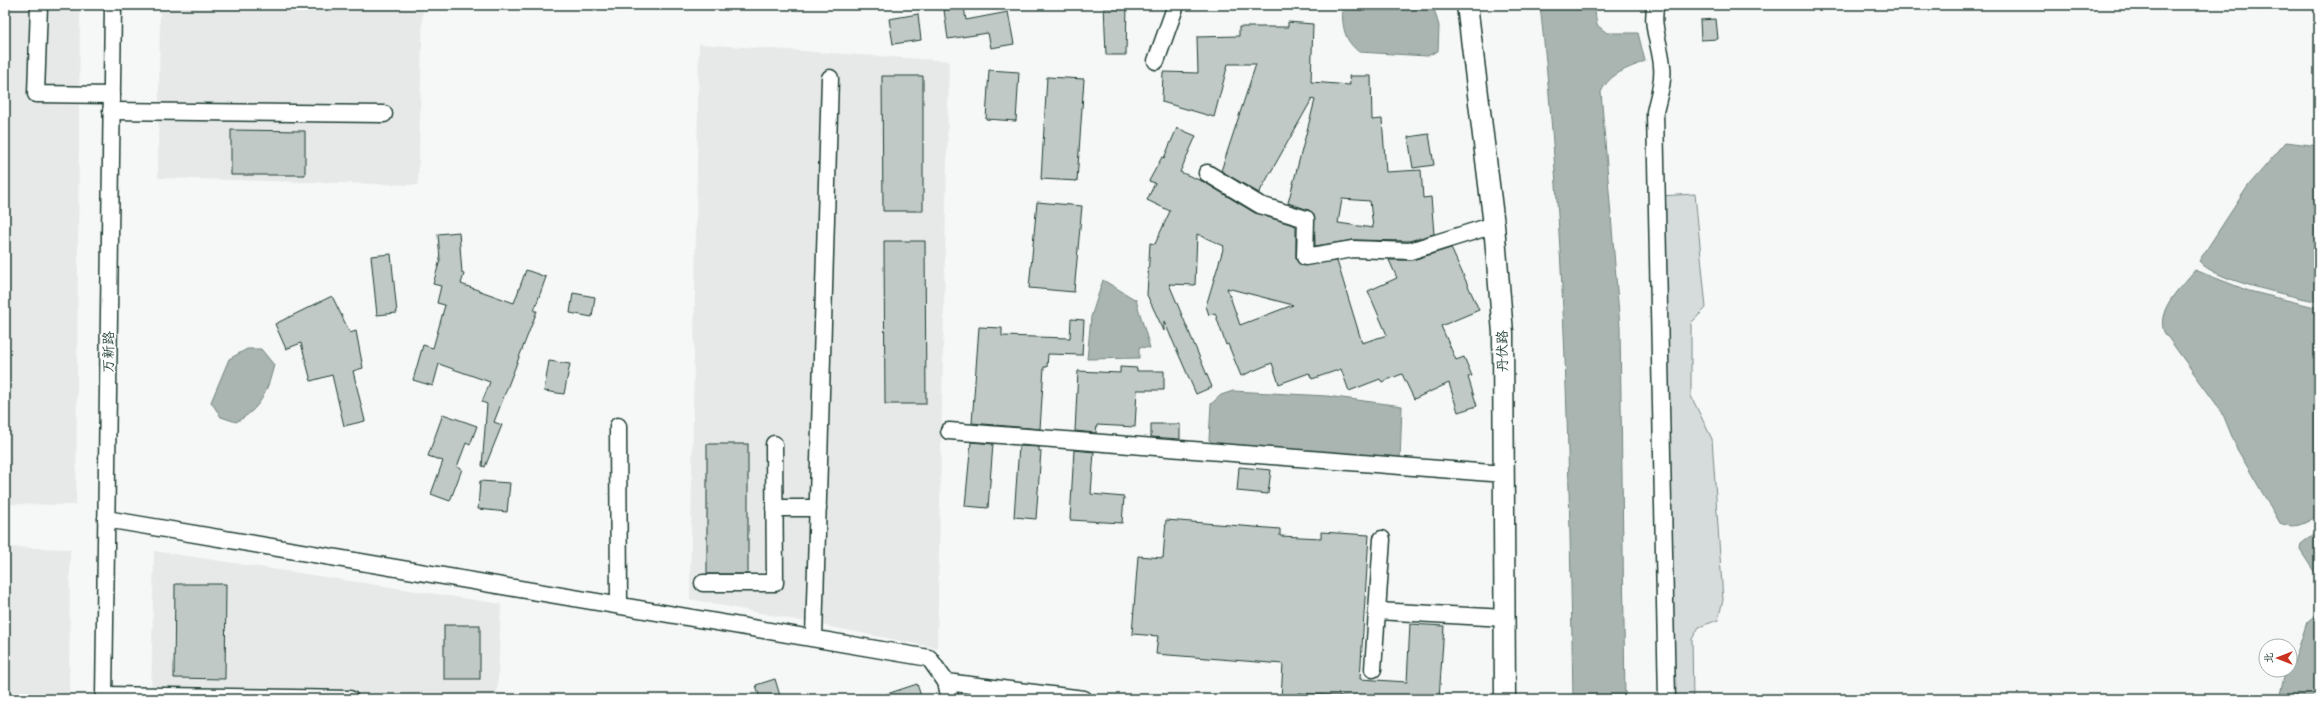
<svg xmlns="http://www.w3.org/2000/svg" width="2324" height="704" viewBox="0 0 2324 704" font-family="'Architects Daughter','LXGW WenKai TC',sans-serif">
<style>
.built{fill:#e6e9e8}
.green{fill:#d6dcdb;stroke:#7a8c88}
.water{fill:#aab5b1;stroke:#72857f}
.building{fill:#c0c9c6;stroke:#1f3d34;fill-rule:evenodd}
.lines{fill:none;stroke-linecap:round;stroke-linejoin:round}
.minor-casing{stroke:#1f3d34;stroke-width:19}
.major-casing{stroke:#1f3d34;stroke-width:23}
.minor{stroke:#fff;stroke-width:16}
.major{stroke:#fff;stroke-width:20}
.labels{text-anchor:middle;stroke-width:3.5;stroke-linejoin:round;paint-order:stroke}
.street-label{font-size:14px;fill:#1f3d34;stroke:#fff}
</style>
<rect width="100%" height="100%" fill="#f6f7f7"/>
<filter id="ink" filterUnits="userSpaceOnUse"><feTurbulence type="fractalNoise" baseFrequency=".025" numOctaves="2"/><feDisplacementMap in="SourceGraphic" scale="8" xChannelSelector="R" yChannelSelector="G"/><feConvolveMatrix kernelMatrix="1 2 1 2 8 2 1 2 1" color-interpolation-filters="sRGB"/></filter>
<g filter="url(#ink)">
<!-- built -->
<g class="built">
<path d="M 5,5 L 80,5 L 76,505 L 5,504 Z"/>
<path d="M 160,5 L 423,5 L 418,185 L 158,178 Z"/>
<path d="M 699,44 L 949,61 L 937,648 L 690,599 Z"/>
<path d="M 5,547 L 70,549 L 69,699 L 5,699 Z"/>
<path d="M 154,551 L 501,604 L 497,699 L 151,699 Z"/>
</g>
<!-- green -->
<path class="green" d="M 1695,194 L 1706,308 L 1691,323 L 1691,396 L 1712,439 L 1723,600 L 1718,620 L 1699,627 L 1692,639 L 1693,699 L 1664,699 L 1659,196 Z"/>
<!-- water -->
<g class="water">
<path d="M 1344,5 L 1433,5 L 1439,26 L 1438,51 L 1427,56 L 1359,52 C 1343,39 1343,27 1342,8 Z"/>
<path d="M 1540,5 L 1594,5 L 1597,25 L 1607,33 L 1638,33 L 1645,61 C 1627,69 1610,73 1601,92 L 1620,327 L 1625,699 L 1573,699 C 1569,468 1566,235 1540,5 Z"/>
<path d="M 2286,142 L 2319,146 L 2319,302 C 2293,296 2214,281 2199,261 L 2248,186 Z"/>
<path d="M 2195,270 L 2249,291 L 2319,308 L 2319,515 C 2305,523 2296,530 2280,523 L 2237,449 L 2222,412 L 2164,332 C 2156,309 2181,287 2195,270 Z"/>
<path d="M 1103,280 L 1136,300 L 1150,348 L 1139,347 L 1139,358 L 1087,359 L 1091,317 Z"/>
<path d="M 247,349 L 261,349 L 274,365 C 267,392 261,409 236,422 L 221,417 L 211,402 L 229,359 Z"/>
<path d="M 1233,391 L 1327,396 L 1402,406 L 1400,460 L 1216,445 L 1209,440 L 1211,404 L 1221,395 Z"/>
<path d="M 2319,530 L 2319,579 L 2300,550 L 2301,544 Z"/>
<path d="M 2319,612 L 2319,699 L 2279,699 L 2284,677 L 2293,665 L 2307,622 Z"/>
</g>
<!-- building -->
<g class="building">
<path d="M 1104,5 L 1127,5 L 1126,55 L 1106,55 Z"/>
<path d="M 964,7 L 966,20 L 1008,12 L 1014,44 L 991,48 L 988,33 L 948,39 L 944,10 Z"/>
<path d="M 918,14 L 921,40 L 893,44 L 889,19 Z"/>
<path d="M 1716,19 L 1718,39 L 1701,40 L 1700,20 Z"/>
<path d="M 1288,22 L 1313,24 L 1311,82 L 1350,85 L 1349,76 L 1371,76 L 1372,120 L 1382,119 L 1386,172 L 1421,170 L 1423,198 L 1431,197 L 1434,234 L 1409,241 L 1353,240 L 1315,246 L 1314,214 L 1309,210 L 1288,203 L 1315,100 L 1312,99 L 1259,193 L 1221,171 L 1256,64 L 1228,64 L 1214,117 L 1162,102 L 1163,72 L 1198,73 L 1197,37 L 1239,36 L 1239,27 L 1288,27 ZM 1342,199 L 1370,201 L 1373,228 L 1338,223 Z"/>
<path d="M 989,70 L 1019,72 L 1016,121 L 986,119 Z"/>
<path d="M 882,76 L 923,76 L 923,211 L 883,211 Z"/>
<path d="M 1047,77 L 1084,79 L 1077,181 L 1041,179 Z"/>
<path d="M 1177,128 L 1196,136 L 1180,172 L 1204,182 L 1255,213 L 1296,226 L 1296,257 L 1301,265 L 1337,261 L 1362,343 L 1387,335 L 1368,291 L 1397,278 L 1389,260 L 1413,260 L 1451,248 L 1479,310 L 1441,326 L 1456,360 L 1464,357 L 1472,376 L 1468,377 L 1477,406 L 1458,412 L 1449,383 L 1414,399 L 1402,374 L 1382,382 L 1380,379 L 1349,391 L 1341,369 L 1312,379 L 1309,373 L 1279,384 L 1272,363 L 1241,376 L 1228,344 L 1226,345 L 1215,313 L 1209,315 L 1206,306 L 1224,246 L 1197,234 L 1195,285 L 1169,284 L 1212,387 L 1196,394 L 1164,321 L 1164,331 L 1147,295 L 1150,243 L 1155,244 L 1170,211 L 1147,200 L 1155,183 L 1149,181 L 1162,157 L 1164,158 ZM 1227,288 L 1293,305 L 1240,325 Z"/>
<path d="M 231,130 L 305,131 L 305,175 L 231,175 Z"/>
<path d="M 1429,134 L 1434,165 L 1413,168 L 1408,137 Z"/>
<path d="M 1037,202 L 1082,206 L 1074,292 L 1029,288 Z"/>
<path d="M 459,232 L 462,273 L 464,274 L 461,284 L 514,303 L 526,270 L 546,277 L 534,311 L 537,311 L 494,422 L 502,425 L 485,467 L 482,466 L 487,404 L 482,402 L 490,382 L 439,364 L 433,386 L 413,380 L 423,345 L 433,348 L 445,305 L 437,303 L 441,286 L 433,284 L 440,260 L 438,234 Z"/>
<path d="M 884,241 L 925,241 L 926,404 L 885,404 Z"/>
<path d="M 391,254 L 397,313 L 377,315 L 371,256 Z"/>
<path d="M 573,293 L 595,297 L 592,317 L 570,313 Z"/>
<path d="M 332,296 L 350,333 L 356,331 L 363,368 L 353,371 L 365,421 L 344,426 L 332,375 L 311,381 L 301,343 L 286,349 L 275,324 Z"/>
<path d="M 1071,319 L 1084,320 L 1082,355 L 1048,354 L 1047,367 L 1044,367 L 1040,429 L 972,423 L 979,327 L 1002,328 L 1002,336 L 1070,338 Z"/>
<path d="M 549,361 L 570,364 L 564,394 L 544,391 Z"/>
<path d="M 1120,367 L 1137,368 L 1137,371 L 1164,371 L 1164,390 L 1137,390 L 1135,427 L 1097,425 L 1096,433 L 1075,431 L 1078,371 L 1120,373 Z"/>
<path d="M 443,414 L 477,426 L 470,445 L 466,443 L 457,467 L 462,469 L 450,501 L 431,494 L 443,461 L 428,456 Z"/>
<path d="M 1151,424 L 1180,424 L 1180,439 L 1151,437 Z"/>
<path d="M 971,442 L 993,444 L 988,508 L 965,506 Z"/>
<rect x="707" y="444" width="41" height="130"/>
<path d="M 1019,446 L 1039,447 L 1039,451 L 1041,451 L 1036,519 L 1014,517 Z"/>
<path d="M 1074,450 L 1094,452 L 1091,494 L 1124,497 L 1122,523 L 1070,520 Z"/>
<path d="M 1239,467 L 1271,470 L 1268,494 L 1237,491 Z"/>
<path d="M 480,481 L 510,483 L 507,512 L 478,509 Z"/>
<path d="M 1166,520 L 1280,529 L 1280,536 L 1321,538 L 1321,532 L 1369,535 L 1360,679 L 1407,682 L 1410,624 L 1444,626 L 1439,699 L 1368,699 L 1299,693 L 1298,699 L 1281,698 L 1283,664 L 1156,654 L 1158,636 L 1132,634 L 1138,556 L 1163,558 Z"/>
<path d="M 175,584 L 226,584 L 225,679 L 174,678 Z"/>
<rect x="444" y="625" width="36" height="54"/>
<path d="M 775,679 L 781,699 L 760,699 L 756,685 Z"/>
<path d="M 917,684 L 922,699 L 881,699 L 881,696 Z"/>
</g>
<g class="lines">
<!-- minor casing -->
<g class="minor-casing">
<g id="minor">
<path d="M 39,5 L 36,94 L 112,95"/>
<path d="M 1656,5 C 1650,24 1661,47 1662,66 C 1664,82 1658,97 1655,112 L 1667,699"/>
<path d="M 1156,61 L 1176,5"/>
<path d="M 111,111 L 384,114"/>
<path d="M 1207,173 L 1260,205 L 1306,219 L 1305,257 L 1353,249 L 1410,251 L 1494,225"/>
<path d="M 618,426 L 619,605"/>
<path d="M 949,431 L 1504,474"/>
<path d="M 774,508 L 818,508"/>
<path d="M 106,519 L 929,658 L 946,682 L 1084,699"/>
<path d="M 703,583 L 775,583 L 774,444"/>
<path d="M 1377,611 L 1505,618"/>
<path d="M 814,637 L 830,78"/>
<path d="M 1373,669 L 1382,539"/>
<path d="M 946,682 L 950,699"/>
<path d="M 104,695 L 350,699"/>
<path d="M 104,699 L 113,5"/>
</g>
</g>
<!-- major casing -->
<g class="major-casing">
<path id="major" d="M 1467,5 L 1494,225 L 1503,333 L 1505,699"/>
</g>
<!-- minor -->
<use href="#minor" class="minor"/>
<!-- major -->
<use href="#major" class="major"/>
</g>
</g>
<g class="labels">
<!-- street labels -->
<g class="street-label">
<text transform="translate(1502 351) rotate(-91)" y="5">丹伏路</text>
<text transform="translate(108 352) rotate(-89)" y="5">万新路</text>
</g>
</g>
<!-- margin -->
<rect width="2324" height="704" fill="none" stroke="#fff" stroke-width="20"/>
<rect x="10" y="10" width="2304" height="684" fill="none" stroke="#1f3d34" stroke-width="1.5" filter="url(#ink)"/>
<!-- north arrow -->
<g transform="translate(2278 658) rotate(270)"><circle r="19" fill="#ffffff" stroke="#a5b1ae"/>
<path d="M0-3L7 15L0 10L-7 15Z" fill="#c8321e"/>
<text y="-6" font-size="11" font-weight="bold" text-anchor="middle" fill="#1f3d34">北</text>
</g>
</svg>
